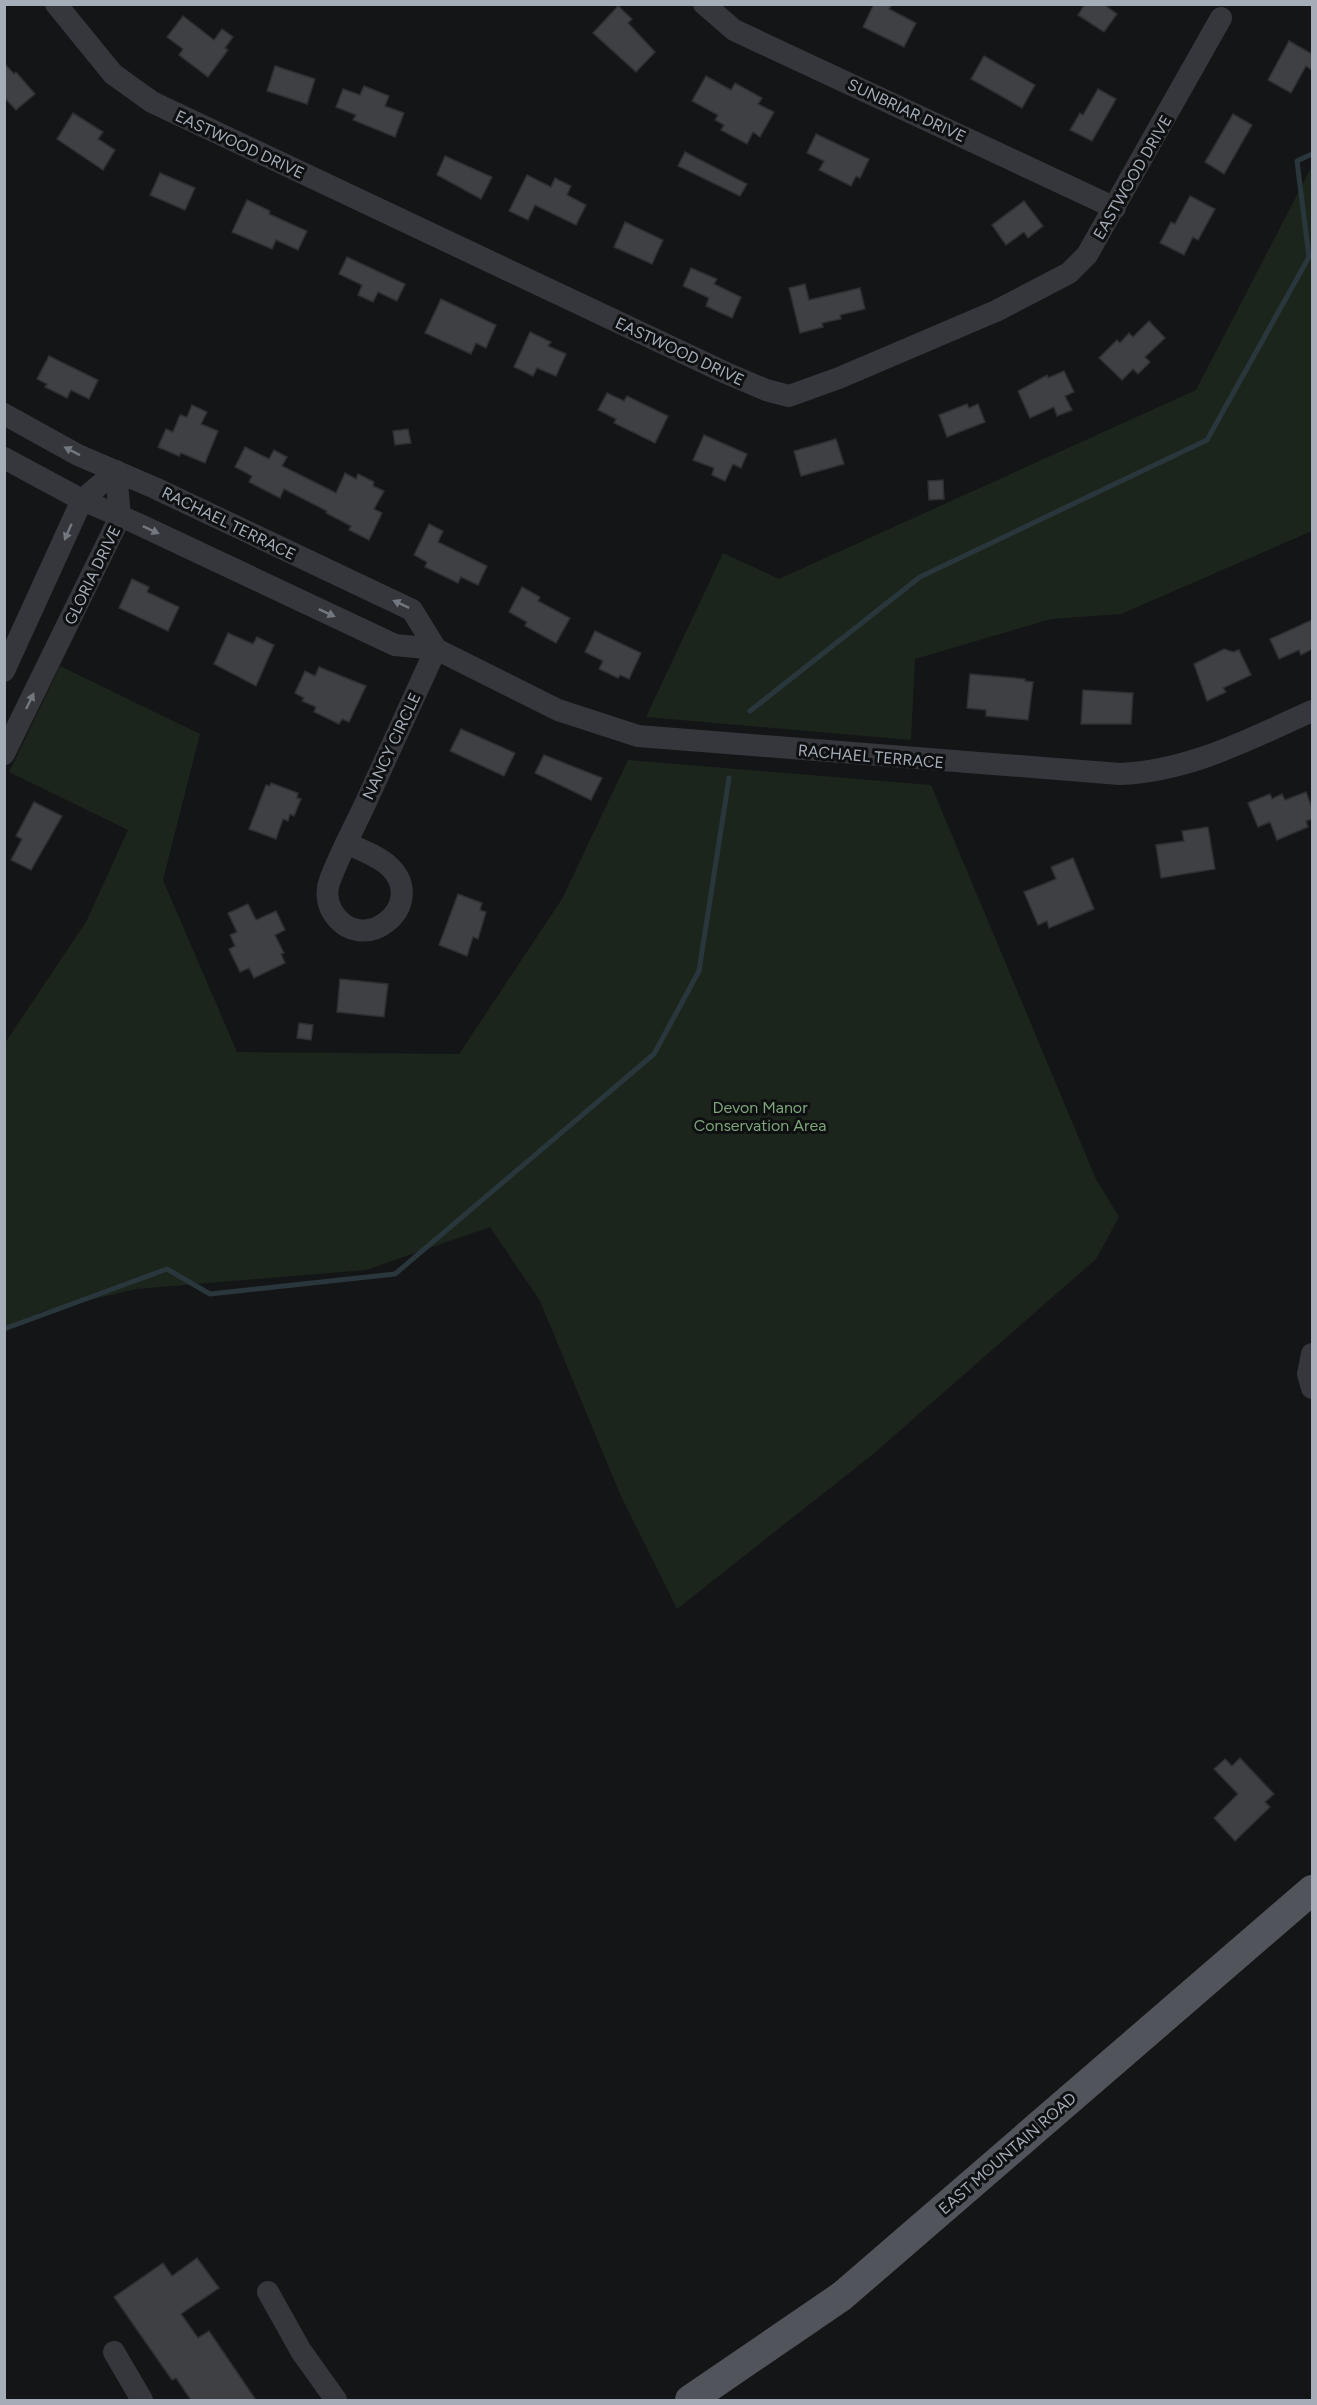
<svg xmlns="http://www.w3.org/2000/svg" width="1317" height="2405" viewBox="0 0 1317 2405" font-family="Figtree,sans-serif">
<style>
.green{fill:#1c251c}
.lines{fill:none;stroke-linecap:round;stroke-linejoin:round}
.stream{stroke:#29363c;stroke-width:5}
.building{fill:#3e4044;stroke:#2e2f33;stroke-width:1.5}
.minor{stroke:#35373c;stroke-width:22}
.major{stroke:#51545b;stroke-width:30}
.oneway{fill:#737880}
.labels{text-anchor:middle;stroke-width:6;stroke-linejoin:round;paint-order:stroke}
.street-label{font-size:16px;fill:#a5adb8;stroke:#0f1012}
.park-label{font-size:16px;fill:#7da57a;stroke:#0f1012}
</style>
<rect width="100%" height="100%" fill="#141517"/>
<!-- green -->
<g class="green">
<path d="M 1312,166 L 1312,531 L 1121,614 L 1051,619 L 915,659 L 911,740 L 646,717 L 723,553 L 779,579 L 1196,390 Z"/>
<path d="M 60,666 L 200,734 L 163,880 L 237,1052 L 459,1054 L 562,899 L 628,760 L 931,785 L 1096,1179 L 1119,1217 L 1096,1259 L 872,1455 L 677,1609 L 620,1494 L 540,1301 L 490,1227 L 366,1270 L 136,1289 L 44,1311 L 5,1328 L 5,1043 L 86,922 L 128,830 L 9,772 Z"/>
</g>
<g class="lines">
<!-- stream -->
<g class="stream">
<path d="M 750,711 L 920,577 L 1207,440 L 1309,257 L 1297,161 L 1312,154"/>
<path d="M 4,1329 L 167,1269 L 210,1294 L 395,1274 L 654,1054 L 699,971 L 729,778"/>
</g>
</g>
<!-- building -->
<g class="building">
<path d="M 874,4 L 892,4 L 889,9 L 916,23 L 904,47 L 863,27 Z"/>
<path d="M 1085,4 L 1103,4 L 1117,14 L 1104,32 L 1078,15 Z"/>
<path d="M 618,6 L 632,19 L 628,23 L 655,52 L 636,72 L 593,33 Z"/>
<path d="M 183,16 L 214,40 L 222,29 L 233,37 L 225,48 L 228,50 L 208,77 L 179,55 L 183,49 L 167,37 Z"/>
<path d="M 1289,41 L 1312,54 L 1312,70 L 1306,66 L 1291,93 L 1268,80 Z"/>
<path d="M 984,56 L 1035,85 L 1022,108 L 971,79 Z"/>
<path d="M 4,63 L 14,74 L 16,72 L 35,94 L 16,110 L 4,97 Z"/>
<path d="M 275,66 L 315,79 L 307,104 L 267,91 Z"/>
<path d="M 706,76 L 731,90 L 735,83 L 762,98 L 758,104 L 774,112 L 760,137 L 753,132 L 747,144 L 721,130 L 724,125 L 715,120 L 718,115 L 692,101 Z"/>
<path d="M 364,86 L 389,96 L 385,106 L 404,113 L 395,137 L 353,120 L 356,115 L 336,107 L 343,89 L 360,95 Z"/>
<path d="M 1098,89 L 1116,99 L 1092,141 L 1070,130 L 1080,113 L 1083,115 Z"/>
<path d="M 73,113 L 103,132 L 98,139 L 115,150 L 103,170 L 57,139 Z"/>
<path d="M 1233,114 L 1252,125 L 1224,174 L 1205,162 Z"/>
<path d="M 816,134 L 869,159 L 860,178 L 856,176 L 851,186 L 819,170 L 824,161 L 807,153 Z"/>
<path d="M 685,152 L 747,184 L 740,196 L 678,166 Z"/>
<path d="M 445,156 L 492,177 L 481,199 L 437,175 Z"/>
<path d="M 160,173 L 195,188 L 185,210 L 150,195 Z"/>
<path d="M 527,175 L 551,187 L 555,178 L 571,186 L 567,195 L 586,205 L 576,225 L 535,205 L 528,220 L 509,211 Z"/>
<path d="M 1190,196 L 1215,209 L 1198,240 L 1193,237 L 1184,255 L 1160,243 L 1171,222 L 1175,224 Z"/>
<path d="M 247,200 L 270,211 L 269,214 L 307,231 L 298,250 L 276,240 L 272,249 L 232,232 Z"/>
<path d="M 1024,201 L 1043,226 L 1028,238 L 1024,232 L 1006,245 L 992,225 Z"/>
<path d="M 625,222 L 663,240 L 652,264 L 614,247 Z"/>
<path d="M 347,257 L 405,284 L 397,301 L 378,292 L 373,302 L 358,295 L 362,285 L 339,274 Z"/>
<path d="M 691,268 L 717,279 L 714,284 L 741,297 L 732,318 L 706,306 L 709,298 L 683,286 Z"/>
<path d="M 805,284 L 809,300 L 860,288 L 865,309 L 840,315 L 841,319 L 822,323 L 823,327 L 800,333 L 789,288 Z"/>
<path d="M 441,299 L 496,325 L 486,348 L 476,343 L 471,354 L 425,333 Z"/>
<path d="M 1149,321 L 1165,338 L 1145,357 L 1150,362 L 1138,374 L 1133,369 L 1122,380 L 1099,358 L 1117,340 L 1120,343 L 1129,333 L 1133,337 Z"/>
<path d="M 530,332 L 551,342 L 548,346 L 566,354 L 556,376 L 537,368 L 533,376 L 514,367 Z"/>
<path d="M 49,356 L 98,380 L 89,399 L 71,390 L 67,398 L 45,387 L 47,384 L 37,379 Z"/>
<path d="M 1064,371 L 1074,392 L 1065,396 L 1072,410 L 1057,416 L 1054,407 L 1030,418 L 1018,391 L 1047,375 L 1048,378 Z"/>
<path d="M 607,393 L 624,401 L 627,396 L 668,416 L 655,443 L 614,423 L 616,419 L 598,410 Z"/>
<path d="M 967,404 L 969,408 L 978,404 L 985,422 L 947,437 L 939,415 Z"/>
<path d="M 192,405 L 207,412 L 201,424 L 218,431 L 205,463 L 181,453 L 179,456 L 158,447 L 166,429 L 173,432 L 180,415 L 187,417 Z"/>
<path d="M 408,429 L 411,443 L 395,445 L 393,431 Z"/>
<path d="M 704,435 L 747,454 L 741,468 L 733,464 L 725,481 L 712,475 L 714,468 L 693,460 Z"/>
<path d="M 836,439 L 844,464 L 801,476 L 794,451 Z"/>
<path d="M 245,447 L 269,459 L 274,450 L 287,457 L 282,466 L 336,493 L 345,473 L 356,479 L 358,474 L 374,482 L 373,486 L 384,491 L 374,509 L 382,513 L 369,540 L 349,530 L 351,526 L 326,513 L 327,511 L 284,489 L 280,498 L 249,482 L 252,476 L 235,467 Z"/>
<path d="M 943,480 L 944,499 L 929,500 L 928,481 Z"/>
<path d="M 429,524 L 443,531 L 438,542 L 487,566 L 478,585 L 461,577 L 458,583 L 425,567 L 427,562 L 414,555 Z"/>
<path d="M 132,579 L 149,587 L 147,592 L 179,607 L 168,631 L 119,608 Z"/>
<path d="M 522,587 L 540,597 L 538,601 L 570,618 L 556,643 L 525,626 L 527,622 L 509,612 Z"/>
<path d="M 1312,620 L 1312,649 L 1301,655 L 1299,650 L 1279,659 L 1270,639 Z"/>
<path d="M 595,631 L 641,653 L 629,679 L 620,675 L 618,678 L 599,669 L 603,661 L 585,652 Z"/>
<path d="M 228,633 L 253,644 L 257,637 L 274,645 L 256,686 L 214,664 Z"/>
<path d="M 1224,649 L 1233,652 L 1239,650 L 1251,675 L 1223,688 L 1226,692 L 1207,701 L 1194,664 Z"/>
<path d="M 319,667 L 366,686 L 349,722 L 342,719 L 339,724 L 314,712 L 316,707 L 302,701 L 304,698 L 295,693 L 305,671 L 315,676 Z"/>
<path d="M 970,674 L 1025,679 L 1025,681 L 1033,682 L 1028,720 L 986,716 L 986,710 L 967,708 Z"/>
<path d="M 1083,690 L 1133,693 L 1131,724 L 1081,724 Z"/>
<path d="M 461,729 L 515,753 L 504,776 L 450,751 Z"/>
<path d="M 544,755 L 602,778 L 591,800 L 535,773 Z"/>
<path d="M 271,783 L 298,793 L 297,798 L 301,799 L 294,816 L 290,814 L 288,821 L 283,819 L 276,839 L 249,829 L 266,785 L 270,786 Z"/>
<path d="M 1306,792 L 1312,808 L 1312,819 L 1306,821 L 1308,827 L 1277,840 L 1270,822 L 1258,827 L 1248,803 L 1270,794 L 1272,799 L 1282,794 L 1285,800 Z"/>
<path d="M 34,802 L 62,816 L 31,870 L 11,860 L 22,839 L 16,836 Z"/>
<path d="M 1208,827 L 1215,869 L 1161,878 L 1156,845 L 1184,841 L 1182,831 Z"/>
<path d="M 1073,858 L 1094,909 L 1049,928 L 1047,921 L 1038,925 L 1024,892 L 1056,879 L 1051,867 Z"/>
<path d="M 458,894 L 482,903 L 480,910 L 486,912 L 478,939 L 473,937 L 467,956 L 439,945 Z"/>
<path d="M 248,904 L 256,920 L 276,911 L 285,930 L 275,935 L 284,953 L 281,954 L 285,963 L 254,978 L 249,968 L 240,972 L 229,949 L 235,946 L 230,935 L 237,932 L 228,913 Z"/>
<path d="M 340,979 L 388,984 L 384,1017 L 337,1012 Z"/>
<path d="M 299,1023 L 313,1025 L 311,1040 L 297,1038 Z"/>
<path d="M 1240,1758 L 1274,1794 L 1265,1802 L 1270,1807 L 1235,1841 L 1214,1818 L 1238,1794 L 1214,1769 L 1225,1759 L 1232,1766 Z"/>
<path d="M 197,2258 L 219,2288 L 181,2314 L 198,2338 L 209,2331 L 256,2400 L 191,2400 L 176,2378 L 172,2380 L 114,2297 L 163,2263 L 172,2276 Z"/>
</g>
<g class="lines">
<!-- minor -->
<g class="minor">
<path d="M 56,4 L 113,74 L 152,102 L 726,373 L 766,390 L 789,396 L 839,378 L 996,311 L 1069,273 L 1087,255 L 1221,18"/>
<path d="M 704,4 L 734,30 L 1115,208"/>
<path d="M 4,414 L 78,455 L 155,488 L 412,610 L 436,649"/>
<path d="M 4,458 L 82,500 L 136,523 L 395,645 L 436,649 L 558,710 L 638,736 L 1120,774 C 1190,771 1250,739 1312,711"/>
<path d="M 4,671 L 82,500 L 116,471"/>
<path d="M 4,754 L 120,517 L 116,471"/>
<path d="M 346,843 C 361,850 379,856 390,867 C 429,906 361,960 332,911 C 327,902 326,890 330,880 C 340,853 354,828 366,802 C 389,751 413,700 436,649"/>
<path d="M 1312,1354 L 1308,1374 L 1312,1388"/>
<path d="M 268,2292 L 301,2351 L 336,2400"/>
<path d="M 114,2352 L 142,2400"/>
</g>
<!-- major -->
<path class="major" d="M 690,2400 L 842,2296 L 1312,1890"/>
</g>
<!-- one-way arrows -->
<defs><path id="oneway-solid" d="M-6-.8H1V-3.2L6.5 0L1 3.2V.8H-6Z" transform="scale(1.5)"/></defs>
<g class="oneway">
<use href="#oneway-solid" transform="translate(72 451) rotate(-153)"/>
<use href="#oneway-solid" transform="translate(151 530) rotate(25)"/>
<use href="#oneway-solid" transform="translate(68 532) rotate(114)"/>
<use href="#oneway-solid" transform="translate(401 604) rotate(-155)"/>
<use href="#oneway-solid" transform="translate(327 613) rotate(25)"/>
<use href="#oneway-solid" transform="translate(30 701) rotate(-64)"/>
</g>
<g class="labels">
<!-- street labels -->
<g class="street-label">
<text transform="translate(907 110) rotate(25)" y="6">SUNBRIAR DRIVE</text>
<text transform="translate(240 144) rotate(25)" y="6">EASTWOOD DRIVE</text>
<text transform="translate(1132 177) rotate(-60)" y="6">EASTWOOD DRIVE</text>
<text transform="translate(680 351) rotate(25)" y="6">EASTWOOD DRIVE</text>
<text transform="translate(229 523) rotate(26)" y="6">RACHAEL TERRACE</text>
<text transform="translate(92 575) rotate(-64)" y="6">GLORIA DRIVE</text>
<text transform="translate(391 746) rotate(-65)" y="6">NANCY CIRCLE</text>
<text transform="translate(871 756) rotate(5)" y="6">RACHAEL TERRACE</text>
<text transform="translate(1007 2153) rotate(-41)" y="6">EAST MOUNTAIN ROAD</text>
</g>
<!-- park labels -->
<g class="park-label">
<text x="760" y="1113">Devon Manor<tspan x="760" dy="18">Conservation Area</tspan></text>
</g>
</g>
<!-- border -->
<rect width="1317" height="2405" fill="none" stroke="#a5adb8" stroke-width="12"/>
</svg>
